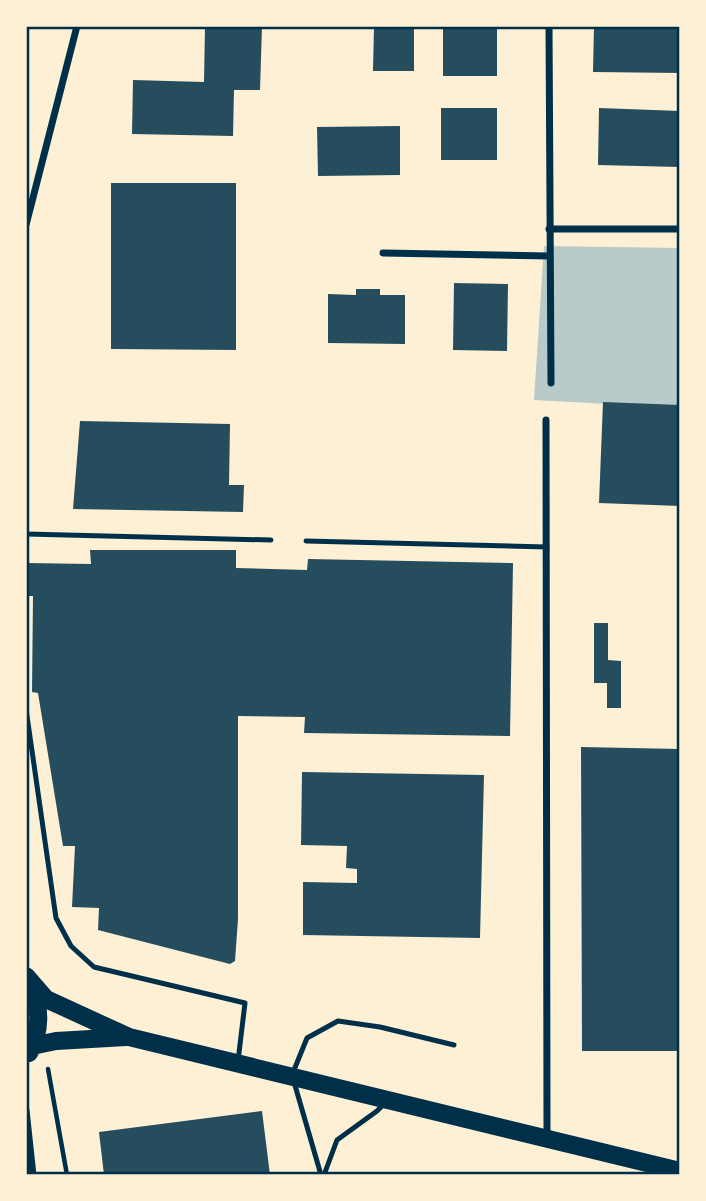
<svg xmlns="http://www.w3.org/2000/svg" width="706" height="1201" viewBox="0 0 706 1201" font-family="Manrope,sans-serif">
<style>
.green{fill:#b9caca}
.building{fill:#264d5e}
.lines{fill:none;stroke-linecap:round;stroke-linejoin:round}
.path{stroke:#003049;stroke-width:4.5}
.service{stroke:#003049;stroke-width:5}
.minor{stroke:#003049;stroke-width:7}
.primary{stroke:#003049;stroke-width:18}
.neatline{fill:none;stroke:#003049;stroke-width:2.5}
</style>
<rect width="100%" height="100%" fill="#fdf0d5"/>
<!-- green -->
<path class="green" d="M 544,246 L 680,248 L 680,408 L 534,400 Z"/>
<!-- building -->
<g class="building">
<path d="M 205,26 L 262,26 L 260,90 L 234,90 L 233,136 L 132,134 L 133,80 L 204,82 Z"/>
<path d="M 374,26 L 414,26 L 414,71 L 373,71 Z"/>
<rect x="443" y="26" width="54" height="50"/>
<path d="M 594,26 L 680,26 L 680,73 L 593,72 Z"/>
<rect x="441" y="108" width="56" height="52"/>
<path d="M 599,108 L 680,111 L 680,167 L 598,165 Z"/>
<path d="M 400,126 L 400,175 L 318,176 L 317,127 Z"/>
<path d="M 111,183 L 236,183 L 236,350 L 111,349 Z"/>
<path d="M 454,283 L 508,284 L 507,351 L 453,350 Z"/>
<path d="M 356,289 L 380,289 L 380,295 L 405,295 L 405,344 L 328,343 L 328,294 L 356,295 Z"/>
<path d="M 603,402 L 680,405 L 680,506 L 599,503 Z"/>
<path d="M 80,421 L 230,424 L 229,485 L 244,485 L 243,512 L 73,509 Z"/>
<path d="M 90,550 L 236,550 L 236,568 L 307,570 L 308,559 L 513,563 L 510,736 L 304,733 L 305,717 L 238,716 L 238,919 L 235,961 L 230,964 L 98,930 L 99,908 L 72,907 L 75,846 L 63,846 L 38,693 L 32,692 L 33,596 L 26,596 L 26,563 L 91,564 Z"/>
<path d="M 594,623 L 608,623 L 608,660 L 621,661 L 621,708 L 607,708 L 607,683 L 594,683 Z"/>
<path d="M 581,747 L 680,749 L 680,1051 L 582,1051 Z"/>
<path d="M 302,772 L 484,775 L 480,938 L 303,935 L 303,882 L 357,883 L 357,869 L 346,868 L 347,846 L 301,845 Z"/>
<path d="M 262,1111 L 270,1175 L 104,1175 L 99,1132 Z"/>
</g>
<g class="lines">
<!-- path -->
<g class="path">
<path d="M 26,895 L 26,897"/>
<path d="M 48,1069 L 67,1175"/>
</g>
<!-- service -->
<g class="service">
<path d="M 26,534 L 271,540"/>
<path d="M 306,541 L 547,547"/>
<path d="M 26,709 L 56,918 L 71,946 L 94,967 L 245,1003 L 238,1061"/>
<path d="M 321,1175 L 292,1075 L 307,1038 L 338,1021 L 380,1027 L 454,1045"/>
<path d="M 324,1175 L 337,1140 L 377,1111 L 385,1103"/>
</g>
<!-- minor -->
<g class="minor">
<path d="M 549,26 L 551,383"/>
<path d="M 26,225 L 77,26"/>
<path d="M 549,229 L 680,229"/>
<path d="M 383,253 L 549,256"/>
<path d="M 546,420 L 547,1137"/>
<path d="M 26,1110 L 33,1175"/>
</g>
<!-- primary -->
<g class="primary">
<path d="M 26,976 L 46,999 L 129,1037 L 680,1171"/>
<path d="M 32,1046 L 56,1041 L 126,1037"/>
<path d="M 29,1053 C 41,1032 41,1007 31,985"/>
</g>
</g>
<!-- border -->
<rect width="706" height="1201" fill="none" stroke="#fdf0d5" stroke-width="56"/>
<rect x="28" y="28" width="650" height="1145" class="neatline"/>
</svg>
